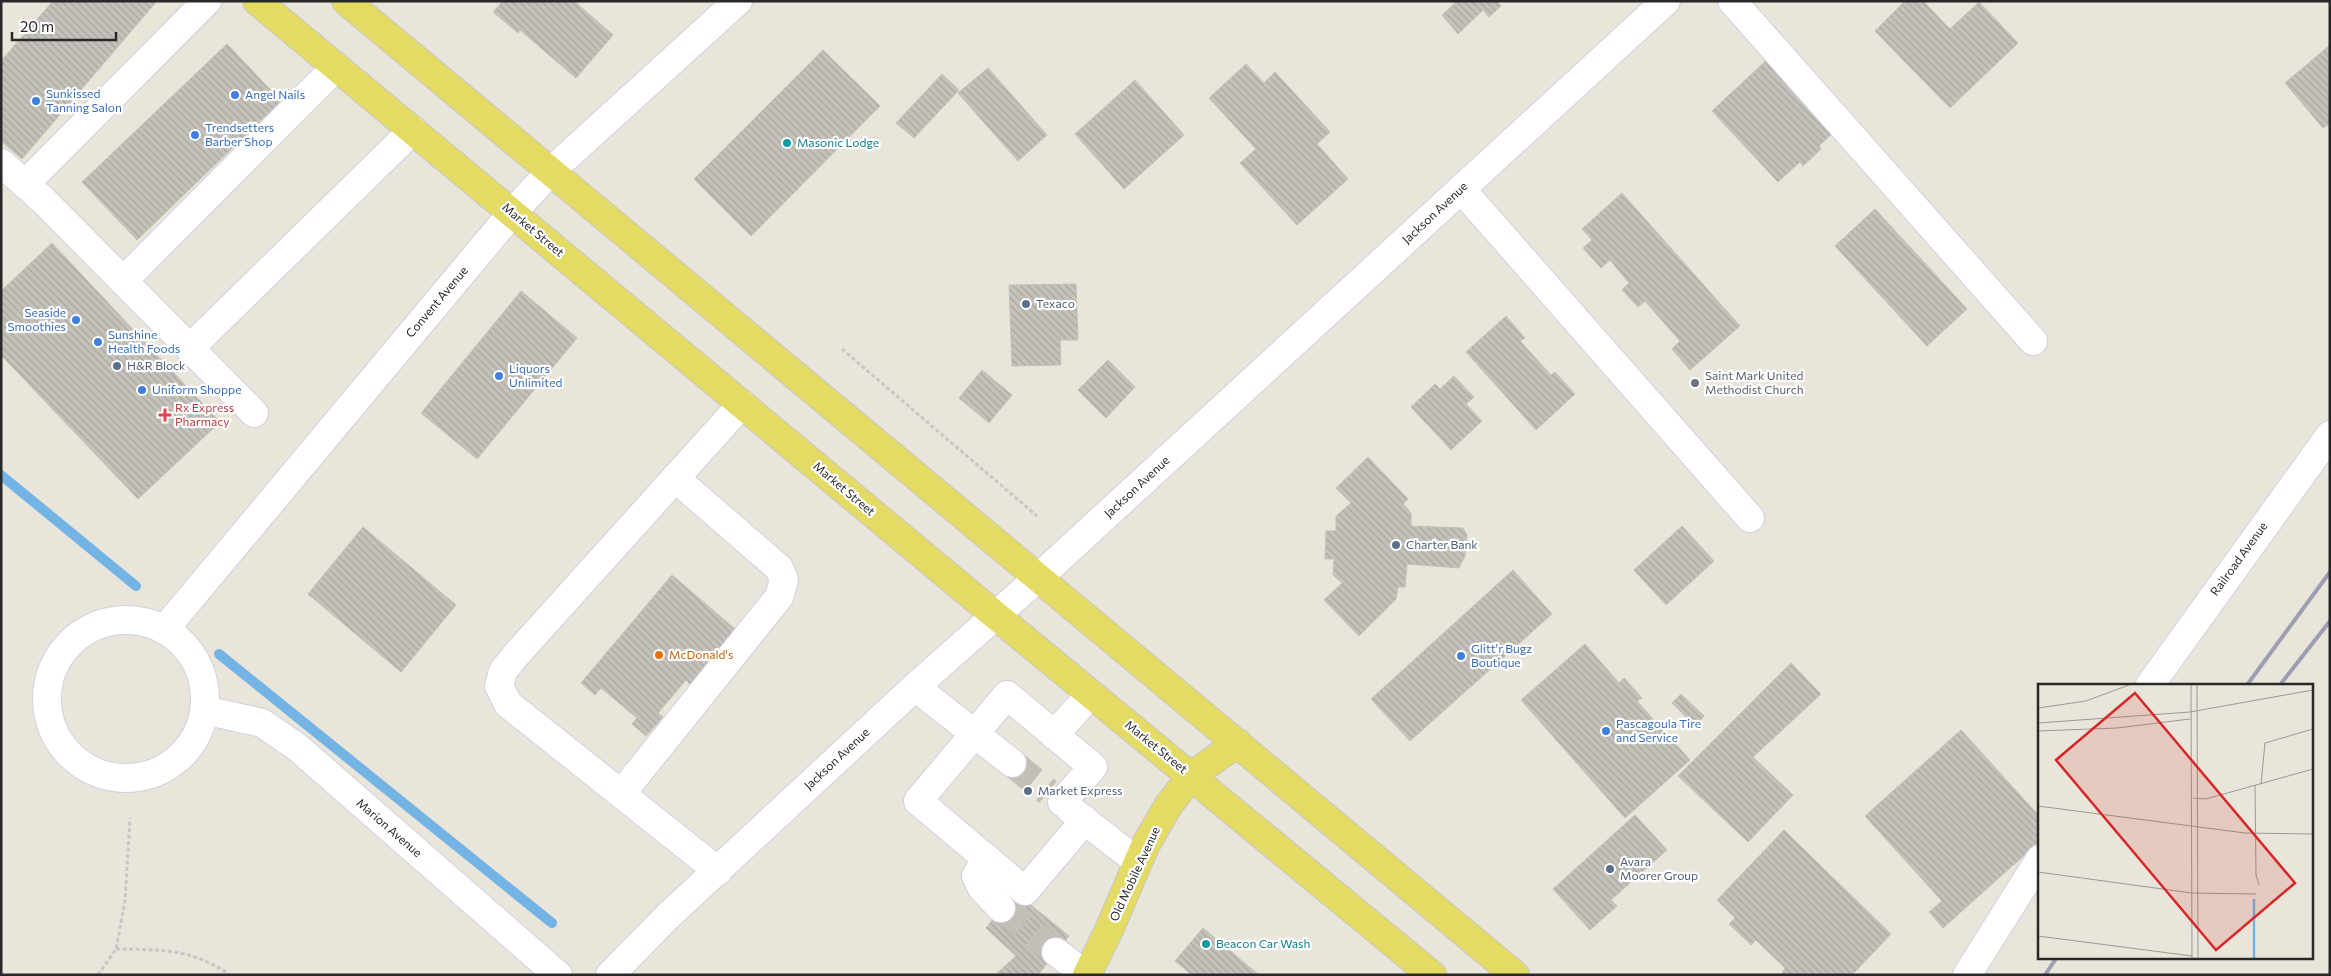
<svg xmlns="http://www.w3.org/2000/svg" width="2331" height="976" viewBox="0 0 2331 976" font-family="Commissioner,sans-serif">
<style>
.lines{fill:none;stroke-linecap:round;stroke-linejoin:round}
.stream{stroke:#74b4e4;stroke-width:10}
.building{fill:url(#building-back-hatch);stroke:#c4c1b4}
.minor-tunnel{stroke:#c2bfb6;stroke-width:28;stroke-dasharray:28 14;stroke-linecap:butt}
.minor-casing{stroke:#d0d0e0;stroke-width:30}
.major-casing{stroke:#c7c7c7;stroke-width:30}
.path{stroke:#c7c7c7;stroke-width:3;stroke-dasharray:4 2.5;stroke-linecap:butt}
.minor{stroke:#fff;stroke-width:28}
.major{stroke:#e4db64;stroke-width:28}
.rail{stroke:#9e9eb1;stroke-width:4}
.shop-dot{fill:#3f7fe0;stroke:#fff;stroke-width:2}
.culture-dot{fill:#0f9aa8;stroke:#fff;stroke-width:2}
.service-dot{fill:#5c6f8a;stroke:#fff;stroke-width:2}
.worship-dot{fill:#6b7280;stroke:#fff;stroke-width:2}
.health-dot{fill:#e0444e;stroke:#fff;stroke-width:2}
.food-dot{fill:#e8710a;stroke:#fff;stroke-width:2}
.labels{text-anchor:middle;stroke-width:4.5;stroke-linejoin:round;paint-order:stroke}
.shop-label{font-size:12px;fill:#366cbe;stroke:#fff;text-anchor:start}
.culture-label{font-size:12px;fill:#0d838f;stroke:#fff;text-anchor:start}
.street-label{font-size:12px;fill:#282828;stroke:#fff}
.service-label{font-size:12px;fill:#4e5e75;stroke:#fff;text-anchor:start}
.worship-label{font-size:12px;fill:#5b616d;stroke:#fff;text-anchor:start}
.health-label{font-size:12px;fill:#be3a42;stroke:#fff;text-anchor:start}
.food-label{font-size:12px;fill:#c56008;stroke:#fff;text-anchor:start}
.inset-river{fill:none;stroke:#74b4e4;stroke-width:2.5}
.inset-road{fill:none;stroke:#9c9993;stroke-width:1}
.view{fill:#d62828;fill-opacity:0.15;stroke:#d62828;stroke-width:2.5}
.inset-edge{fill:none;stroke:#282828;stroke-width:2.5}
</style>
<defs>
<pattern id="building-back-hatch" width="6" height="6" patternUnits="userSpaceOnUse" patternTransform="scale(1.25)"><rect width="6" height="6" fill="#c4c2ba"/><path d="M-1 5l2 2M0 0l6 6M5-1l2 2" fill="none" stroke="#a8a7a0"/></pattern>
</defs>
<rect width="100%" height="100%" fill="#e9e5da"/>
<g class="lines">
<!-- stream -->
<g class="stream">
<path d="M 1,475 L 136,586"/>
<path d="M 219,654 L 552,923"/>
</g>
</g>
<!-- building -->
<g class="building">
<path d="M 53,1 L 157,1 L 22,159 L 1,141 L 1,61 Z"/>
<path d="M 503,1 L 574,1 L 613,35 L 576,78 L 520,30 L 518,33 L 493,12 Z"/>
<path d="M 1453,1 L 1497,1 L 1501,6 L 1489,17 L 1483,10 L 1458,34 L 1442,15 L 1455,3 Z"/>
<path d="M 1905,1 L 1923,1 L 1950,29 L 1979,2 L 2018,43 L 1950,108 L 1875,31 Z"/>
<path d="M 227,44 L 281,101 L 137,240 L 82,182 Z"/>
<path d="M 2330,45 L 2330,123 L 2323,128 L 2285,83 Z"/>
<path d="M 823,50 L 880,106 L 751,236 L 694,179 Z"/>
<path d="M 1772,55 L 1839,127 L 1819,146 L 1821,149 L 1803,166 L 1800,162 L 1778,182 L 1712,111 Z"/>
<path d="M 1246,64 L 1264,83 L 1275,72 L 1330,132 L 1317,144 L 1348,179 L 1297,225 L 1240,163 L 1256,149 L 1209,98 Z"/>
<path d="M 988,68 L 1047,135 L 1018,161 L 958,93 Z"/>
<path d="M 942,74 L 959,90 L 914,138 L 896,123 Z"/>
<path d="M 1135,80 L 1184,135 L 1124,189 L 1075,134 Z"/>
<path d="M 1622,193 L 1740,326 L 1690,370 L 1672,349 L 1680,341 L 1645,301 L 1638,307 L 1622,290 L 1629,283 L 1610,260 L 1601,268 L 1583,248 L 1592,240 L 1582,229 Z"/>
<path d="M 1875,209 L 1967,309 L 1927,346 L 1835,246 Z"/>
<path d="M 52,243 L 220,422 L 138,499 L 1,355 L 1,291 Z"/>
<path d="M 1076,284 L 1078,340 L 1060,340 L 1061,365 L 1012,366 L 1009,285 Z"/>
<path d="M 521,291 L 577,338 L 477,459 L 421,413 Z"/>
<path d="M 1506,316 L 1525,338 L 1520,341 L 1551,375 L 1555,372 L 1575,394 L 1536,430 L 1466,352 Z"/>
<path d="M 1108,360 L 1135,387 L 1106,418 L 1078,390 Z"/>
<path d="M 982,370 L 1012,395 L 989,423 L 959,398 Z"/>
<path d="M 1454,376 L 1474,397 L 1466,404 L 1482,421 L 1451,450 L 1411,407 L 1435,384 L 1440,389 Z"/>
<path d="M 1368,457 L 1408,499 L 1403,504 L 1411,513 L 1411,526 L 1463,528 L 1467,535 L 1465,556 L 1459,568 L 1407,564 L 1405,587 L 1398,587 L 1396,599 L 1359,636 L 1324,600 L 1342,583 L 1333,575 L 1334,559 L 1325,559 L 1326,531 L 1336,531 L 1336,516 L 1351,503 L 1336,488 Z"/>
<path d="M 1682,526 L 1714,561 L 1666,605 L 1634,570 Z"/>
<path d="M 363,527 L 456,605 L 401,672 L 308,594 Z"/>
<path d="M 1513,570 L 1552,614 L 1410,741 L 1371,699 Z"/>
<path d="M 672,575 L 735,629 L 690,684 L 686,680 L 658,713 L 663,717 L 646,736 L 632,724 L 637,718 L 601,688 L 595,695 L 581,683 Z"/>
<path d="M 1585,644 L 1619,683 L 1624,678 L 1642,698 L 1637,701 L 1690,760 L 1625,818 L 1521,700 Z"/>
<path d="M 1791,663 L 1821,694 L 1753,757 L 1793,795 L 1748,842 L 1678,776 Z"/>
<path d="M 1681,694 L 1704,716 L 1695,726 L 1672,703 Z"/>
<path d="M 1961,730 L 2040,817 L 2040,841 L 1943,928 L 1929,912 L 1942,901 L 1865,816 Z"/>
<path d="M 1635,815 L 1667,850 L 1611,900 L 1617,906 L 1590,930 L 1553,889 Z"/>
<path d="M 1784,830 L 1891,934 L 1852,975 L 1781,975 L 1785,968 L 1756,940 L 1751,945 L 1729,924 L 1735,918 L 1717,900 Z"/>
<path d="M 1015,892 L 1069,936 L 1038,975 L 995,975 L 1016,956 L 986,928 Z"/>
<path d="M 1203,928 L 1259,975 L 1192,975 L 1175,961 Z"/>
</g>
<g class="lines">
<!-- minor-tunnel -->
<g class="minor-tunnel">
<path d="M 1012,763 L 1048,792"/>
<path d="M 1001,908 L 1056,952"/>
</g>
<!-- minor casing -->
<g class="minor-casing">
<g id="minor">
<path d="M 1732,1 L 2033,341"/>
<path d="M 1,163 L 43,200 L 254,413"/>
<path d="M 25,184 L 207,1"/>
<path d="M 1461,189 L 1750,518"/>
<path d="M 123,281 L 336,67"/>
<path d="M 190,348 L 413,130"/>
<circle cx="126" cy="699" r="79"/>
<path d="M 164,630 L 512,213 L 551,171 L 738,1"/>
<path d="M 2150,685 L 2330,435"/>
<path d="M 915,687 L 1012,763"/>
<path d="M 204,710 L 262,723 L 297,747 L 558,975"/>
<path d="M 1054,735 L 1091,694"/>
<path d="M 621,794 L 779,597 L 784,580 L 779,568 L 675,478"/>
<path d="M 1062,802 L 1093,767 L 1007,695 L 918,801 L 1025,891 L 1085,820"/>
<path d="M 1070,809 L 1138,862"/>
<path d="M 986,858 L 976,876 L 982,888 L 1001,908"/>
<path d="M 718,871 L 508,704 L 499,686 L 503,671 L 516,655 L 742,404"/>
<path d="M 1056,952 L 1086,975"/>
<path d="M 610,975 L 668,916 L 915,687 L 1039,577 L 1666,1"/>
<path d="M 1967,975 L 2040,859"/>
</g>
</g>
<!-- major casing -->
<g class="major-casing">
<g id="major">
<path d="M 257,1 L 995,615 L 1432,975"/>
<path d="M 346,1 L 1515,975"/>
<path d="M 1087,975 L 1109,930 L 1145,846 L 1168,806 L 1191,776 L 1238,743"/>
</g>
</g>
<!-- path -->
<g class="path">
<path d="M 842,349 L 1037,516"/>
<path d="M 116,949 C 161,950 191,948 230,975"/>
<path d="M 98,975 L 116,949 L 125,901 L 130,818"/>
</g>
<!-- minor -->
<use href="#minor" class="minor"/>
<!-- major -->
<use href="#major" class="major"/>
<!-- rail -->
<g class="rail">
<path d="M 2247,685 L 2330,572"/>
<path d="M 2280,685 L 2330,621"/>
<path d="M 2045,975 L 2057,957"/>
</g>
</g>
<!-- markers -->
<g class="shop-dot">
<circle cx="235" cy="95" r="5"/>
<circle cx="36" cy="101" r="5"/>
<circle cx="195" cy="135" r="5"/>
<circle cx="76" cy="320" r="5"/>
<circle cx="98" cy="342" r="5"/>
<circle cx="499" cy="376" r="5"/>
<circle cx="142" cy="390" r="5"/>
<circle cx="1461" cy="656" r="5"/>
<circle cx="1606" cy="731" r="5"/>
</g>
<g class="culture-dot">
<circle cx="787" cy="143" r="5"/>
<circle cx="1206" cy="944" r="5"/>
</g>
<g class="service-dot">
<circle cx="1026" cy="304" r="5"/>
<circle cx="117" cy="366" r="5"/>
<circle cx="1396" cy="545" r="5"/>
<circle cx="1028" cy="791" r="5"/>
<circle cx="1610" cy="869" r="5"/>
</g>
<circle class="worship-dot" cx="1695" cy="383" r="5"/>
<path class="health-dot" d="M162.5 407.5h5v5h5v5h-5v5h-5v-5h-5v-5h5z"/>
<circle class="food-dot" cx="659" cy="655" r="5"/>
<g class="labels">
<!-- shop labels -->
<g class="shop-label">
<text x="46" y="98">Sunkissed<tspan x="46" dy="14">Tanning Salon</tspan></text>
<text x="245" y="99">Angel Nails</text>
<text x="205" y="132">Trendsetters<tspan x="205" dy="14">Barber Shop</tspan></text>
<text x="66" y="317" text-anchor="end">Seaside<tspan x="66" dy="14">Smoothies</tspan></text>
<text x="108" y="339">Sunshine<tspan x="108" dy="14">Health Foods</tspan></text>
<text x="509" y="373">Liquors<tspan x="509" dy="14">Unlimited</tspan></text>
<text x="152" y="394">Uniform Shoppe</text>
<text x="1471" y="653">Glitt'r Bugz<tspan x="1471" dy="14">Boutique</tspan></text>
<text x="1616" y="728">Pascagoula Tire<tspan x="1616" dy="14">and Service</tspan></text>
</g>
<!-- culture labels -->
<g class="culture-label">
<text x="797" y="147">Masonic Lodge</text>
<text x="1216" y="948">Beacon Car Wash</text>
</g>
<!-- street labels -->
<g class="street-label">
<text transform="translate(1435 213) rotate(-43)" y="4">Jackson Avenue</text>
<text transform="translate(533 230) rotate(40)" y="4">Market Street</text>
<text transform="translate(437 302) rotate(-50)" y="4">Convent Avenue</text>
<text transform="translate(1137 487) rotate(-43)" y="4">Jackson Avenue</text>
<text transform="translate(844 489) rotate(40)" y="4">Market Street</text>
<text transform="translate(2239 559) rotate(-54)" y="4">Railroad Avenue</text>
<text transform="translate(1156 747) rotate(39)" y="4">Market Street</text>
<text transform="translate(837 759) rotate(-43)" y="4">Jackson Avenue</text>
<text transform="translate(389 828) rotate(41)" y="4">Marion Avenue</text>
<text transform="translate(1135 874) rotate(-65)" y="4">Old Mobile Avenue</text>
</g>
<!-- service labels -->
<g class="service-label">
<text x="1036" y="308">Texaco</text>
<text x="127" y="370">H&amp;R Block</text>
<text x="1406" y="549">Charter Bank</text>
<text x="1038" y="795">Market Express</text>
<text x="1620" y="866">Avara<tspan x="1620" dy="14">Moorer Group</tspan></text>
</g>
<!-- worship labels -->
<g class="worship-label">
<text x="1705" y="380">Saint Mark United<tspan x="1705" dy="14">Methodist Church</tspan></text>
</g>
<!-- health labels -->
<g class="health-label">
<text x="175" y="412">Rx Express<tspan x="175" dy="14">Pharmacy</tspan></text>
</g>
<!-- food labels -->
<g class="food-label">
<text x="669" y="659">McDonald's</text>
</g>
</g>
<!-- overview -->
<g transform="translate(2038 684)">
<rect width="275" height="275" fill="#e9e5da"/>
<path class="inset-river" d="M 216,274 L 216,215"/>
<path class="inset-road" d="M 153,1 L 154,274M 159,1 L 160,274M 0,24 L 48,17 L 91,1M 0,39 L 152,28 L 275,6M 0,47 L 79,44 L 152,35M 223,100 L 227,59 L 275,45M 217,101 L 218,191 L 221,201M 155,114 L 168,115 L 275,85M 0,122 L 207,149 L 275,150M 0,188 L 154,209 L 218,210M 0,252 L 154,272"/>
<path class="view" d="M 97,9 L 257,199 L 178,266 L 18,76 Z"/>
<rect width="275" height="275" class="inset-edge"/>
</g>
<!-- border -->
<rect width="2331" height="976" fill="none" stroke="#282828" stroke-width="5"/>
<!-- scale -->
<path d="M12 32v8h104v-8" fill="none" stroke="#282828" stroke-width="2.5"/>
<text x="20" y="32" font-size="15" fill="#282828" stroke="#ffffff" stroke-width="4" paint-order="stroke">20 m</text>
</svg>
